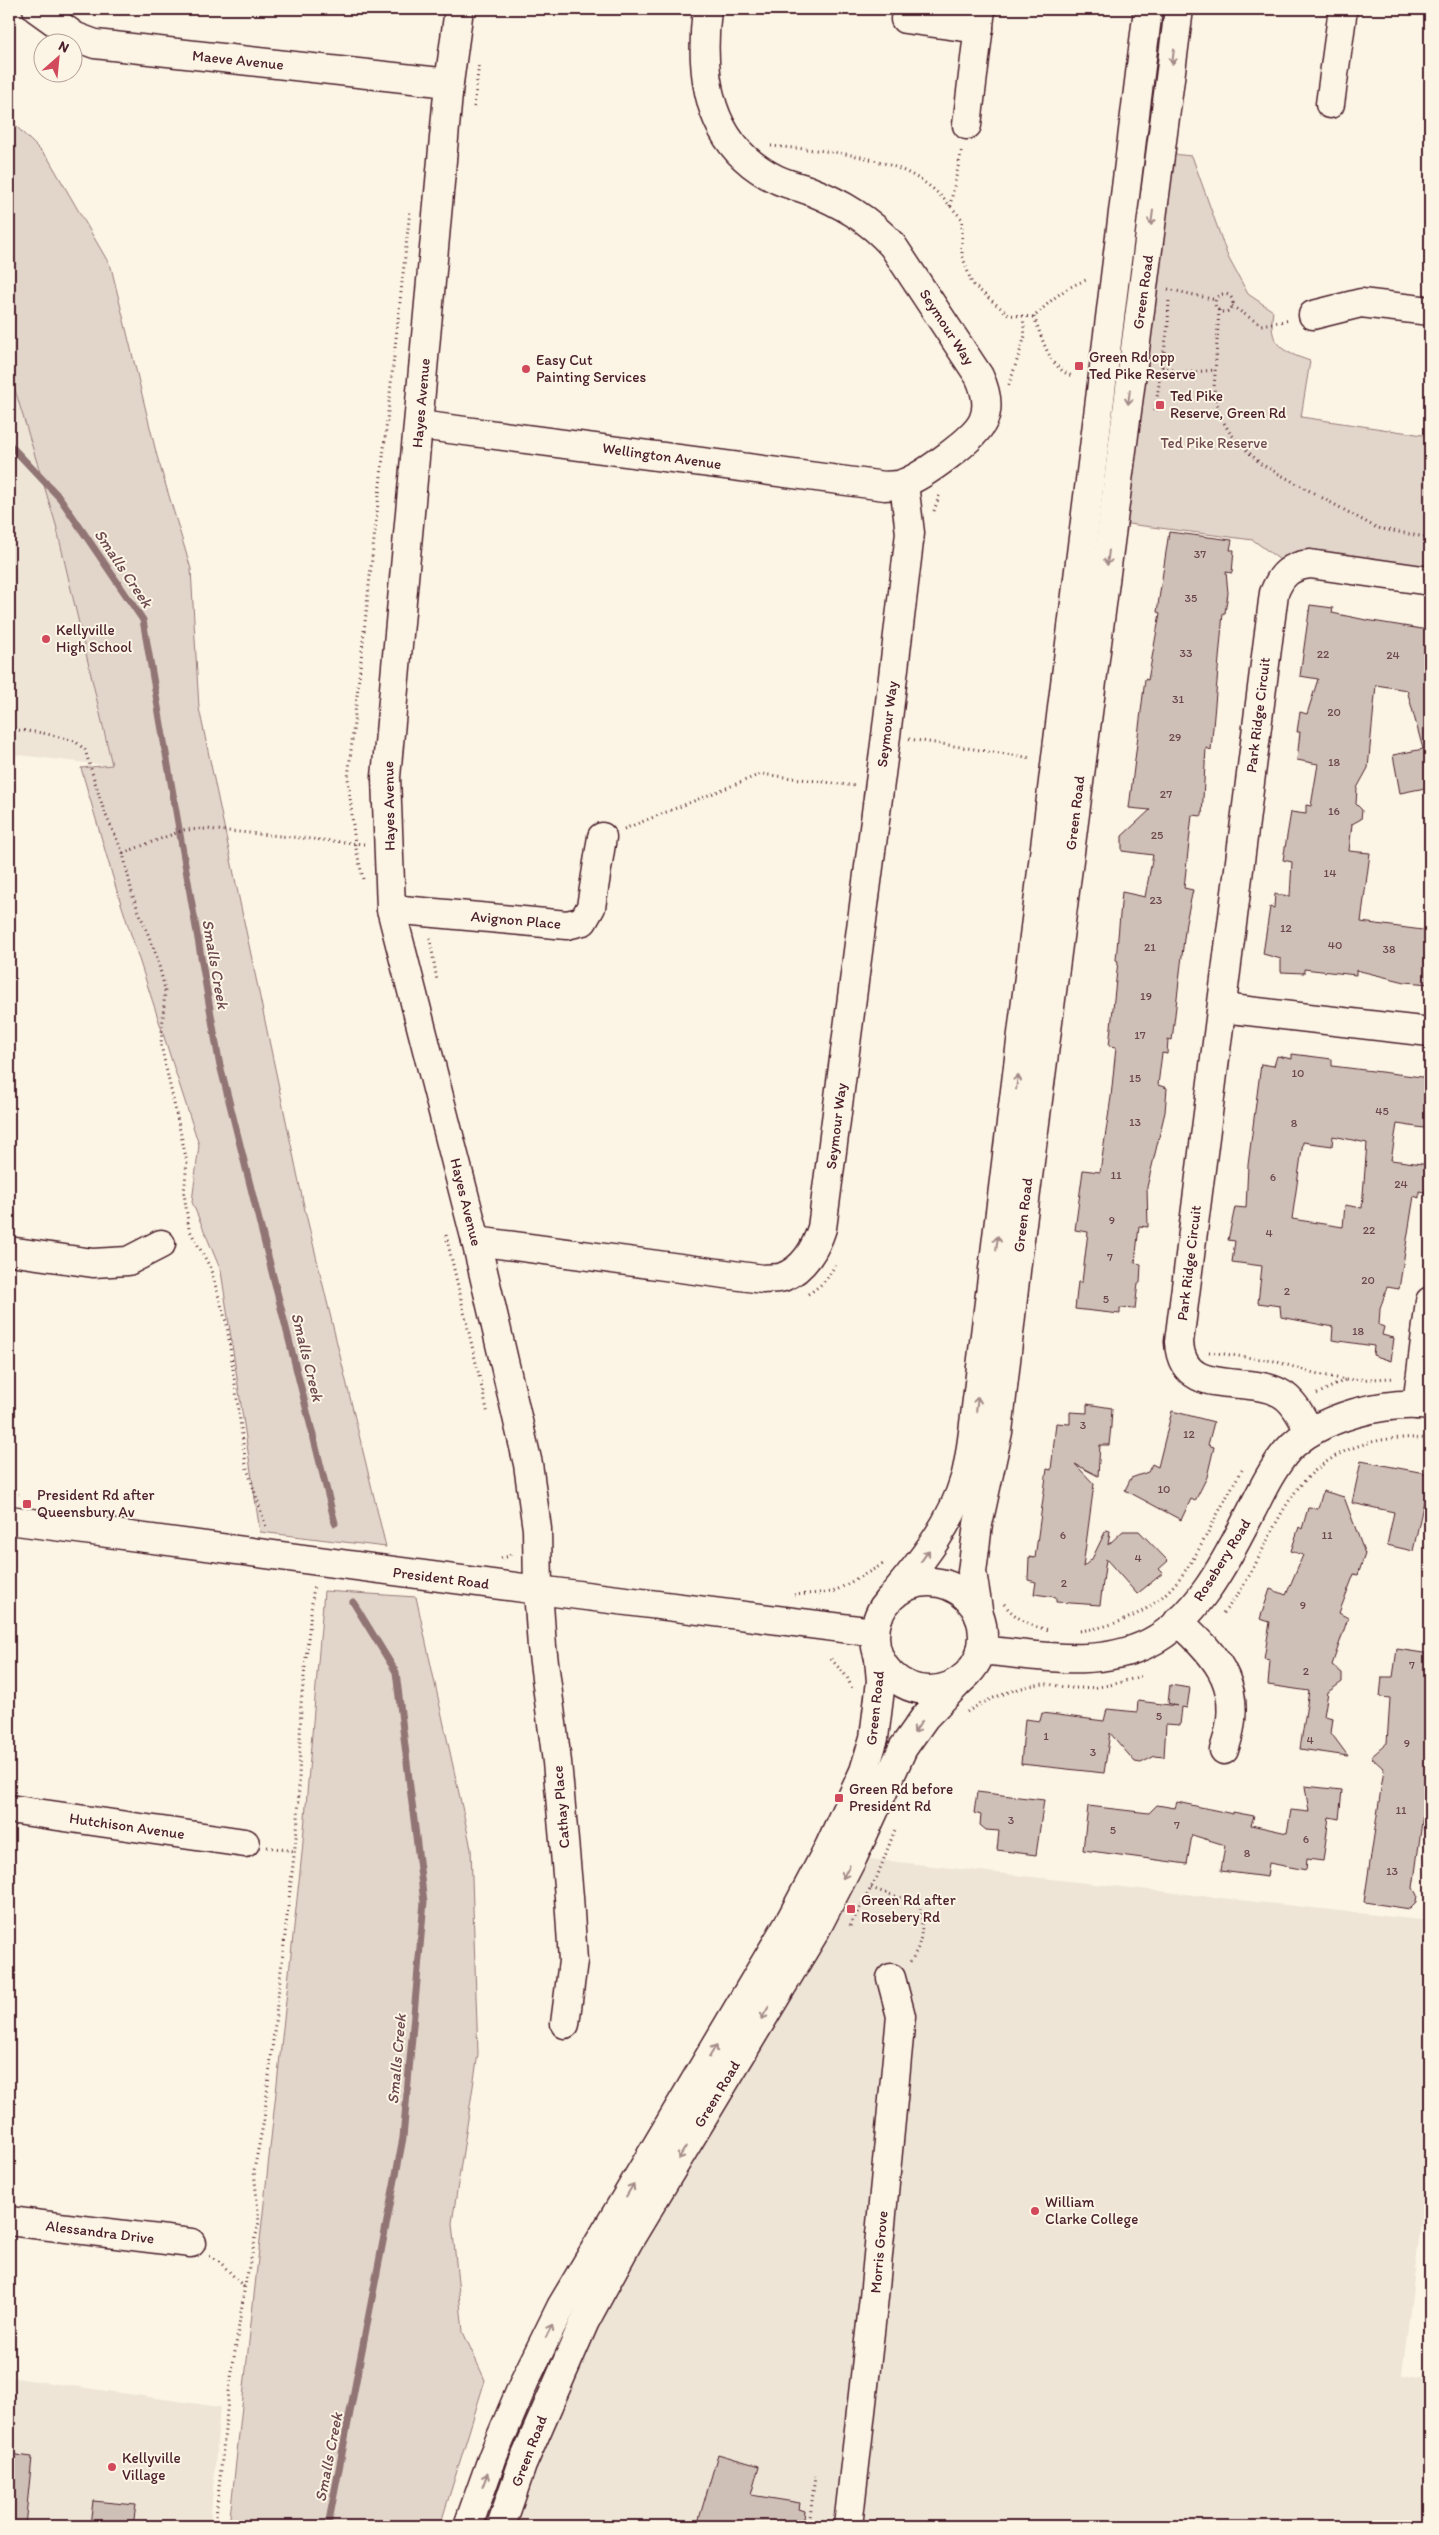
<svg xmlns="http://www.w3.org/2000/svg" width="1439" height="2535" viewBox="0 0 1439 2535" font-family="Itim,sans-serif">
<style>
.built{fill:#eee5d7}
.green{fill:#e2d5ca;stroke:#967a7a}
.lines{fill:none;stroke-linecap:round;stroke-linejoin:round}
.stream{stroke:#917474;stroke-width:7}
.building{fill:#cfc0b7;stroke:#4a1f2b;fill-rule:evenodd}
.minor-casing{stroke:#4a1f2b;stroke-width:31}
.major-casing{stroke:#4a1f2b;stroke-width:31}
.path{stroke:#4a1f2b;stroke-width:3;stroke-dasharray:1 4;stroke-linecap:butt}
.minor{stroke:#fcf5e5;stroke-width:28}
.major{stroke:#fcf5e5;stroke-width:28}
.oneway{stroke:#a38a88}
.poi-dot{fill:#d1495b;stroke:#fcf5e5;stroke-width:2}
.labels{text-anchor:middle;stroke-width:4;stroke-linejoin:round;paint-order:stroke}
.number-label{font-size:12px;fill:#6b474e}
.street-label{font-size:15px;fill:#4a1f2b;stroke:#fcf5e5}
.poi-label{font-size:15px;fill:#4a1f2b;stroke:#fcf5e5;text-anchor:start}
.park-label{font-size:15px;fill:#704c53;stroke:#fcf5e5}
.water-label{font-size:16px;font-style:italic;fill:#6d4950;stroke:#fcf5e5}
</style>
<rect width="100%" height="100%" fill="#fcf5e5"/>
<filter id="ink" filterUnits="userSpaceOnUse"><feTurbulence type="fractalNoise" baseFrequency=".02" numOctaves="2"/><feDisplacementMap in="SourceGraphic" scale="10" xChannelSelector="R" yChannelSelector="G"/><feConvolveMatrix kernelMatrix="1 2 1 2 8 2 1 2 1" color-interpolation-filters="sRGB"/></filter>
<g filter="url(#ink)">
<!-- built -->
<g class="built">
<path d="M 9,370 L 56,525 L 112,766 L 9,754 Z"/>
<path d="M 853,1857 L 1430,1921 L 1430,2152 L 1402,2375 L 1430,2380 L 1430,2526 L 501,2526 L 550,2397 Z"/>
<path d="M 9,2377 L 220,2407 L 210,2526 L 9,2526 Z"/>
</g>
<!-- green -->
<g class="green">
<path d="M 9,119 L 48,158 L 111,267 L 157,456 L 191,569 L 199,708 L 304,1206 L 386,1547 L 260,1532 L 221,1271 L 192,1202 L 199,1145 L 116,888 L 81,768 L 112,765 L 56,525 L 9,370 Z"/>
<path d="M 1161,153 L 1192,156 L 1228,257 L 1248,294 L 1273,311 C 1268,345 1281,351 1310,361 L 1301,417 L 1430,436 L 1430,581 L 1291,568 L 1253,540 L 1113,522 Z"/>
<path d="M 324,1591 L 416,1597 L 471,1848 L 478,2054 L 452,2223 L 463,2332 L 485,2380 L 440,2526 L 229,2526 L 302,1853 Z"/>
</g>
<g class="lines">
<!-- stream -->
<g class="stream">
<path d="M 9,444 L 60,498 L 143,620 L 219,1061 L 335,1523"/>
<path d="M 328,2526 L 403,2138 L 424,1902 L 396,1672 L 353,1602"/>
</g>
</g>
<!-- building -->
<g class="building">
<path d="M 1169,532 L 1232,540 L 1230,550 L 1234,550 L 1232,573 L 1226,572 L 1228,593 L 1225,613 L 1223,613 L 1211,750 L 1206,748 L 1202,816 L 1192,815 L 1184,888 L 1193,890 L 1186,922 L 1172,1040 L 1168,1039 L 1167,1054 L 1162,1053 L 1158,1085 L 1167,1088 L 1165,1112 L 1147,1187 L 1148,1227 L 1139,1226 L 1135,1263 L 1141,1264 L 1140,1283 L 1138,1283 L 1135,1309 L 1120,1308 L 1120,1314 L 1075,1309 L 1078,1282 L 1082,1282 L 1088,1232 L 1075,1230 L 1083,1170 L 1100,1172 L 1111,1097 L 1116,1047 L 1109,1046 L 1118,961 L 1116,960 L 1122,892 L 1145,897 L 1153,855 L 1122,851 L 1122,836 L 1150,810 L 1129,808 L 1145,679 L 1148,680 L 1160,613 L 1157,612 Z"/>
<path d="M 1310,605 L 1333,608 L 1332,613 L 1366,620 L 1428,630 L 1424,671 L 1430,669 L 1430,787 L 1400,793 L 1393,755 L 1423,749 L 1407,690 L 1376,685 L 1368,768 L 1357,788 L 1356,804 L 1362,810 L 1361,819 L 1352,824 L 1349,851 L 1370,853 L 1361,922 L 1430,931 L 1430,984 L 1405,982 L 1356,970 L 1356,975 L 1304,969 L 1304,973 L 1281,972 L 1281,959 L 1263,954 L 1270,907 L 1274,908 L 1275,894 L 1290,896 L 1292,862 L 1283,860 L 1291,812 L 1306,814 L 1306,805 L 1311,806 L 1318,764 L 1297,760 L 1300,732 L 1297,732 L 1300,712 L 1307,714 L 1318,679 L 1300,676 Z"/>
<path d="M 1292,1054 L 1332,1059 L 1332,1066 L 1430,1078 L 1430,1129 L 1397,1124 L 1391,1160 L 1430,1165 L 1430,1193 L 1419,1191 L 1419,1198 L 1414,1196 L 1399,1289 L 1387,1287 L 1380,1309 L 1379,1325 L 1384,1327 L 1382,1335 L 1394,1338 L 1391,1361 L 1373,1355 L 1374,1346 L 1332,1340 L 1333,1327 L 1281,1317 L 1280,1306 L 1258,1303 L 1262,1266 L 1232,1262 L 1235,1241 L 1228,1240 L 1235,1207 L 1246,1208 L 1248,1165 L 1261,1064 L 1274,1066 L 1277,1056 L 1292,1059 ZM 1333,1136 L 1367,1143 L 1362,1208 L 1345,1205 L 1343,1227 L 1292,1219 L 1303,1142 L 1332,1146 Z"/>
<path d="M 1087,1404 L 1112,1408 L 1111,1426 L 1109,1445 L 1100,1445 L 1098,1476 L 1075,1464 L 1094,1484 L 1083,1567 L 1092,1559 L 1106,1530 L 1110,1531 L 1108,1545 L 1123,1531 L 1139,1531 L 1168,1561 L 1159,1569 L 1163,1573 L 1137,1594 L 1106,1559 L 1100,1605 L 1056,1602 L 1056,1597 L 1034,1594 L 1036,1582 L 1028,1580 L 1029,1557 L 1035,1558 L 1047,1469 L 1051,1470 L 1056,1423 L 1070,1424 L 1070,1412 L 1087,1413 Z"/>
<path d="M 1172,1411 L 1214,1422 L 1208,1445 L 1214,1447 L 1207,1477 L 1195,1501 L 1191,1499 L 1181,1520 L 1125,1490 L 1131,1478 L 1148,1472 L 1152,1464 L 1158,1467 Z"/>
<path d="M 1361,1461 L 1430,1474 L 1413,1551 L 1387,1545 L 1394,1512 L 1352,1503 Z"/>
<path d="M 1323,1491 L 1344,1497 L 1365,1554 L 1358,1575 L 1354,1574 L 1339,1613 L 1348,1618 L 1332,1665 L 1342,1673 L 1342,1682 L 1328,1692 L 1324,1716 L 1333,1718 L 1331,1733 L 1348,1756 L 1300,1749 L 1309,1691 L 1268,1685 L 1270,1660 L 1264,1659 L 1270,1622 L 1260,1619 L 1270,1589 L 1286,1595 L 1303,1555 L 1291,1551 L 1299,1527 L 1302,1529 L 1308,1508 L 1318,1509 Z"/>
<path d="M 1397,1649 L 1430,1654 L 1430,1763 L 1413,1888 L 1417,1895 L 1416,1903 L 1410,1909 L 1364,1902 L 1384,1769 L 1371,1757 L 1387,1743 L 1390,1698 L 1380,1697 L 1382,1677 L 1393,1677 Z"/>
<path d="M 1170,1685 L 1190,1688 L 1187,1708 L 1182,1707 L 1180,1725 L 1166,1724 L 1164,1757 L 1155,1756 L 1141,1763 L 1135,1762 L 1110,1733 L 1104,1773 L 1021,1764 L 1025,1719 L 1040,1721 L 1042,1713 L 1104,1721 L 1107,1709 L 1137,1712 L 1138,1701 L 1178,1706 L 1168,1703 Z"/>
<path d="M 1305,1786 L 1342,1790 L 1339,1819 L 1329,1817 L 1323,1861 L 1307,1859 L 1306,1870 L 1269,1863 L 1267,1877 L 1221,1871 L 1225,1845 L 1192,1835 L 1187,1864 L 1083,1850 L 1088,1806 L 1149,1813 L 1157,1805 L 1175,1808 L 1177,1802 L 1233,1814 L 1233,1812 L 1254,1816 L 1251,1825 L 1287,1833 L 1291,1810 L 1309,1812 Z"/>
<path d="M 977,1792 L 1044,1800 L 1036,1855 L 997,1850 L 999,1831 L 986,1830 L 980,1825 L 981,1815 L 974,1813 Z"/>
<path d="M 9,2454 L 32,2457 L 25,2526 L 9,2526 Z"/>
<path d="M 718,2454 L 759,2466 L 751,2495 L 800,2503 L 799,2509 L 805,2511 L 803,2526 L 697,2526 Z"/>
<path d="M 93,2501 L 136,2505 L 133,2526 L 90,2526 Z"/>
</g>
<g class="lines">
<!-- minor casing -->
<g class="minor-casing">
<g id="minor">
<path d="M 37,9 L 76,37 L 95,44 L 449,83"/>
<path d="M 459,9 L 449,83 L 386,777 L 391,909 L 476,1241 L 528,1464 L 537,1529 L 538,1590 L 542,1647 L 557,1762 L 569,1897 L 573,1961 L 565,2024"/>
<path d="M 905,19 L 979,29"/>
<path d="M 1330,104 L 1343,9"/>
<path d="M 967,125 L 981,9"/>
<path d="M 1313,315 L 1361,303 L 1430,311"/>
<path d="M 419,425 L 885,486 C 891,485 899,486 904,483 C 923,476 975,439 983,421 C 990,406 986,391 979,376 L 893,246 C 869,219 841,203 808,190 C 797,186 786,184 776,179 C 708,146 699,76 707,9"/>
<path d="M 391,909 L 567,925 L 583,921 L 591,907 L 602,837"/>
<path d="M 1222,1008 L 1430,1032"/>
<path d="M 476,1241 L 763,1279 C 769,1278 778,1279 783,1277 C 804,1269 816,1247 822,1228 L 886,736 L 910,533 L 904,484"/>
<path d="M 9,1251 L 93,1263 L 128,1261 L 161,1244"/>
<path d="M 1417,1405 L 1430,1301"/>
<path d="M 1310,1432 C 1302,1418 1294,1400 1280,1393 C 1245,1374 1182,1399 1179,1342 L 1274,593 C 1281,575 1290,566 1310,564 L 1430,581"/>
<path d="M 9,1520 L 538,1590 L 874,1632"/>
<path d="M 1178,1621 C 1221,1659 1245,1690 1224,1750"/>
<path d="M 981,1650 C 1036,1655 1097,1669 1149,1643 C 1198,1619 1228,1557 1252,1510 C 1262,1490 1272,1469 1287,1451 C 1304,1432 1331,1420 1355,1413 C 1380,1406 1405,1403 1430,1406"/>
<path d="M 9,1809 L 245,1843"/>
<path d="M 9,2221 L 191,2243"/>
<path d="M 848,2526 L 874,2297 L 901,2016 L 891,1978"/>
</g>
</g>
<!-- major casing -->
<g class="major-casing">
<g id="major">
<circle cx="929" cy="1636" r="54"/>
<path d="M 895,1593 C 924,1558 952,1523 965,1478 C 969,1464 971,1447 973,1432 L 1148,9"/>
<path d="M 979,1616 L 972,1572 L 978,1524 L 998,1432 L 1017,1262 L 1179,9"/>
<path d="M 468,2526 L 493,2456 L 525,2380 L 561,2307 L 791,1919 L 829,1847 L 864,1771 L 874,1738 L 881,1681 L 879,1659"/>
<path d="M 501,2526 L 522,2465 L 585,2321 L 628,2242 L 814,1933 L 853,1857 L 903,1748 L 925,1717 L 963,1678"/>
</g>
</g>
<!-- path -->
<g class="path">
<path d="M 474,107 L 479,63"/>
<path d="M 771,146 C 825,151 888,153 932,188 C 943,197 953,209 962,219 L 962,255 L 972,284 L 1009,315 L 1034,317 C 1052,299 1065,287 1089,279"/>
<path d="M 950,206 L 962,148"/>
<path d="M 1168,289 L 1216,300"/>
<circle cx="1224" cy="303" r="9"/>
<path d="M 1232,306 L 1261,325 L 1290,320"/>
<path d="M 1219,310 L 1214,389 L 1220,416 L 1230,433 L 1240,444 L 1261,464 L 1377,528 L 1430,538"/>
<path d="M 1034,317 C 1043,339 1048,367 1072,376"/>
<path d="M 1162,367 L 1183,373 L 1215,370"/>
<path d="M 1009,385 L 1025,336 L 1023,318"/>
<path d="M 1155,411 L 1168,325 L 1169,298"/>
<path d="M 934,511 L 940,493"/>
<path d="M 9,729 L 43,733 L 75,741 L 85,750 L 104,811 L 123,853 L 133,897 L 156,954 L 165,989 L 161,1045 L 187,1162 L 184,1193 L 189,1229 L 210,1267 L 227,1325 L 246,1465 L 266,1527"/>
<path d="M 909,739 L 1032,758"/>
<path d="M 624,829 L 761,774 L 856,786"/>
<path d="M 123,853 L 184,830 L 207,829 L 364,844"/>
<path d="M 363,879 L 355,844 L 348,778 L 410,210"/>
<path d="M 430,938 L 437,981"/>
<path d="M 446,1235 L 488,1414"/>
<path d="M 808,1294 C 821,1286 828,1279 835,1265"/>
<path d="M 1209,1352 L 1274,1361 L 1314,1373 L 1345,1380 L 1395,1378"/>
<path d="M 1317,1394 L 1345,1380"/>
<path d="M 9,1492 L 19,1494"/>
<path d="M 501,1558 L 510,1556 L 511,1552"/>
<path d="M 794,1595 L 833,1592 L 885,1563"/>
<path d="M 1004,1604 C 1016,1619 1030,1626 1049,1630"/>
<path d="M 1223,1613 C 1254,1579 1266,1535 1291,1498 C 1323,1450 1375,1433 1430,1439"/>
<path d="M 1080,1631 C 1186,1616 1194,1548 1242,1470"/>
<path d="M 831,1659 L 847,1677 L 853,1691"/>
<path d="M 967,1712 C 986,1699 1025,1684 1047,1684 C 1056,1685 1065,1688 1074,1688 C 1096,1689 1121,1684 1142,1675"/>
<path d="M 267,1847 L 294,1851"/>
<path d="M 871,1888 L 919,1904 C 924,1926 923,1945 909,1963"/>
<path d="M 850,1926 L 877,1877 L 896,1827"/>
<path d="M 210,2256 L 219,2261 L 244,2287"/>
<path d="M 215,2526 L 229,2391 L 245,2285 L 259,2222 L 254,2170 L 264,2120 L 298,1820 L 301,1704 L 314,1584"/>
<path d="M 809,2526 L 815,2476"/>
</g>
<!-- minor -->
<use href="#minor" class="minor"/>
<!-- major -->
<use href="#major" class="major"/>
</g>
<!-- one-way arrows -->
<defs><path id="oneway-shaft" d="M-6 0H5M1.5-3L5.5 0L1.5 3" fill="none" stroke-width="1.6" stroke-linecap="round" stroke-linejoin="round" transform="scale(1.25)"/></defs>
<g class="oneway">
<use href="#oneway-shaft" transform="translate(1173 57) rotate(97)"/>
<use href="#oneway-shaft" transform="translate(1152 218) rotate(97)"/>
<use href="#oneway-shaft" transform="translate(1129 397) rotate(97)"/>
<use href="#oneway-shaft" transform="translate(1108 558) rotate(97)"/>
<use href="#oneway-shaft" transform="translate(1017 1082) rotate(-83)"/>
<use href="#oneway-shaft" transform="translate(997 1243) rotate(-83)"/>
<use href="#oneway-shaft" transform="translate(977 1404) rotate(-83)"/>
<use href="#oneway-shaft" transform="translate(925 1556) rotate(-54)"/>
<use href="#oneway-shaft" transform="translate(918 1727) rotate(124)"/>
<use href="#oneway-shaft" transform="translate(846 1872) rotate(118)"/>
<use href="#oneway-shaft" transform="translate(765 2013) rotate(121)"/>
<use href="#oneway-shaft" transform="translate(713 2051) rotate(-59)"/>
<use href="#oneway-shaft" transform="translate(682 2153) rotate(121)"/>
<use href="#oneway-shaft" transform="translate(630 2190) rotate(-59)"/>
<use href="#oneway-shaft" transform="translate(549 2331) rotate(-64)"/>
<use href="#oneway-shaft" transform="translate(485 2480) rotate(-70)"/>
</g>
</g>
<!-- markers -->
<g class="poi-dot">
<rect x="1074" y="361" width="10" height="10" rx="2.5"/>
<circle cx="526" cy="369" r="5"/>
<rect x="1155" y="400" width="10" height="10" rx="2.5"/>
<circle cx="46" cy="639" r="5"/>
<rect x="22" y="1499" width="10" height="10" rx="2.5"/>
<rect x="834" y="1793" width="10" height="10" rx="2.5"/>
<rect x="846" y="1904" width="10" height="10" rx="2.5"/>
<circle cx="1035" cy="2211" r="5"/>
<circle cx="112" cy="2467" r="5"/>
</g>
<g class="labels">
<!-- number labels -->
<g class="number-label">
<text x="1200" y="558">37</text>
<text x="1191" y="602">35</text>
<text x="1186" y="657">33</text>
<text x="1323" y="658">22</text>
<text x="1393" y="659">24</text>
<text x="1178" y="703">31</text>
<text x="1334" y="716">20</text>
<text x="1175" y="741">29</text>
<text x="1334" y="766">18</text>
<text x="1166" y="798">27</text>
<text x="1334" y="815">16</text>
<text x="1157" y="839">25</text>
<text x="1330" y="877">14</text>
<text x="1156" y="904">23</text>
<text x="1286" y="932">12</text>
<text x="1335" y="949">40</text>
<text x="1150" y="951">21</text>
<text x="1389" y="953">38</text>
<text x="1146" y="1000">19</text>
<text x="1140" y="1039">17</text>
<text x="1298" y="1077">10</text>
<text x="1135" y="1082">15</text>
<text x="1382" y="1115">45</text>
<text x="1135" y="1126">13</text>
<text x="1294" y="1127">8</text>
<text x="1116" y="1179">11</text>
<text x="1273" y="1181">6</text>
<text x="1401" y="1188">24</text>
<text x="1112" y="1224">9</text>
<text x="1369" y="1234">22</text>
<text x="1269" y="1237">4</text>
<text x="1110" y="1261">7</text>
<text x="1368" y="1284">20</text>
<text x="1287" y="1295">2</text>
<text x="1106" y="1303">5</text>
<text x="1358" y="1335">18</text>
<text x="1083" y="1429">3</text>
<text x="1189" y="1438">12</text>
<text x="1164" y="1493">10</text>
<text x="1063" y="1539">6</text>
<text x="1327" y="1539">11</text>
<text x="1138" y="1562">4</text>
<text x="1064" y="1587">2</text>
<text x="1303" y="1609">9</text>
<text x="1412" y="1669">7</text>
<text x="1306" y="1675">2</text>
<text x="1159" y="1720">5</text>
<text x="1046" y="1740">1</text>
<text x="1310" y="1744">4</text>
<text x="1407" y="1747">9</text>
<text x="1093" y="1756">3</text>
<text x="1401" y="1814">11</text>
<text x="1011" y="1824">3</text>
<text x="1177" y="1829">7</text>
<text x="1113" y="1834">5</text>
<text x="1306" y="1843">6</text>
<text x="1247" y="1857">8</text>
<text x="1392" y="1875">13</text>
</g>
<!-- street labels -->
<g class="street-label">
<text transform="translate(238 60) rotate(6)" y="5">Maeve Avenue</text>
<text transform="translate(1143 292) rotate(-82)" y="5">Green Road</text>
<text transform="translate(947 327) rotate(57)" y="5">Seymour Way</text>
<text transform="translate(421 403) rotate(-85)" y="5">Hayes Avenue</text>
<text transform="translate(662 456) rotate(8)" y="5">Wellington Avenue</text>
<text transform="translate(1258 715) rotate(-83)" y="5">Park Ridge Circuit</text>
<text transform="translate(887 724) rotate(-83)" y="5">Seymour Way</text>
<text transform="translate(389 806) rotate(-91)" y="5">Hayes Avenue</text>
<text transform="translate(1075 813) rotate(-83)" y="5">Green Road</text>
<text transform="translate(516 920) rotate(5)" y="5">Avignon Place</text>
<text transform="translate(836 1126) rotate(-83)" y="5">Seymour Way</text>
<text transform="translate(466 1202) rotate(76)" y="5">Hayes Avenue</text>
<text transform="translate(1023 1215) rotate(-83)" y="5">Green Road</text>
<text transform="translate(1189 1263) rotate(-83)" y="5">Park Ridge Circuit</text>
<text transform="translate(1222 1560) rotate(-58)" y="5">Rosebery Road</text>
<text transform="translate(441 1578) rotate(7)" y="5">President Road</text>
<text transform="translate(875 1708) rotate(-84)" y="5">Green Road</text>
<text transform="translate(561 1807) rotate(-95)" y="5">Cathay Place</text>
<text transform="translate(127 1826) rotate(8)" y="5">Hutchison Avenue</text>
<text transform="translate(717 2094) rotate(-59)" y="5">Green Road</text>
<text transform="translate(100 2232) rotate(7)" y="5">Alessandra Drive</text>
<text transform="translate(879 2252) rotate(-85)" y="5">Morris Grove</text>
<text transform="translate(529 2451) rotate(-69)" y="5">Green Road</text>
</g>
<!-- poi labels -->
<g class="poi-label">
<text x="1089" y="362">Green Rd opp<tspan x="1089" dy="17">Ted Pike Reserve</tspan></text>
<text x="536" y="365">Easy Cut<tspan x="536" dy="17">Painting Services</tspan></text>
<text x="1170" y="401">Ted Pike<tspan x="1170" dy="17">Reserve, Green Rd</tspan></text>
<text x="56" y="635">Kellyville<tspan x="56" dy="17">High School</tspan></text>
<text x="37" y="1500">President Rd after<tspan x="37" dy="17">Queensbury Av</tspan></text>
<text x="849" y="1794">Green Rd before<tspan x="849" dy="17">President Rd</tspan></text>
<text x="861" y="1905">Green Rd after<tspan x="861" dy="17">Rosebery Rd</tspan></text>
<text x="1045" y="2207">William<tspan x="1045" dy="17">Clarke College</tspan></text>
<text x="122" y="2463">Kellyville<tspan x="122" dy="17">Village</tspan></text>
</g>
<!-- park labels -->
<g class="park-label">
<text x="1214" y="448">Ted Pike Reserve</text>
</g>
<!-- water labels -->
<g class="water-label">
<text transform="translate(124 568) rotate(56)" y="6">Smalls Creek</text>
<text transform="translate(216 964) rotate(80)" y="6">Smalls Creek</text>
<text transform="translate(308 1357) rotate(76)" y="6">Smalls Creek</text>
<text transform="translate(396 2059) rotate(-85)" y="6">Smalls Creek</text>
<text transform="translate(328 2457) rotate(-79)" y="6">Smalls Creek</text>
</g>
</g>
<!-- margin -->
<rect width="1439" height="2535" fill="none" stroke="#fcf5e5" stroke-width="30"/>
<rect x="15" y="15" width="1409" height="2505" fill="none" stroke="#4a1f2b" stroke-width="2" filter="url(#ink)"/>
<!-- north arrow -->
<g transform="translate(58 58) rotate(27)"><circle r="24" fill="#fcf5e5" stroke="#b59f9b"/>
<path d="M0-4L9 19L0 12L-9 19Z" fill="#d1495b"/>
<text y="-8" font-size="14" font-weight="bold" text-anchor="middle" fill="#4a1f2b">N</text>
</g>
</svg>
